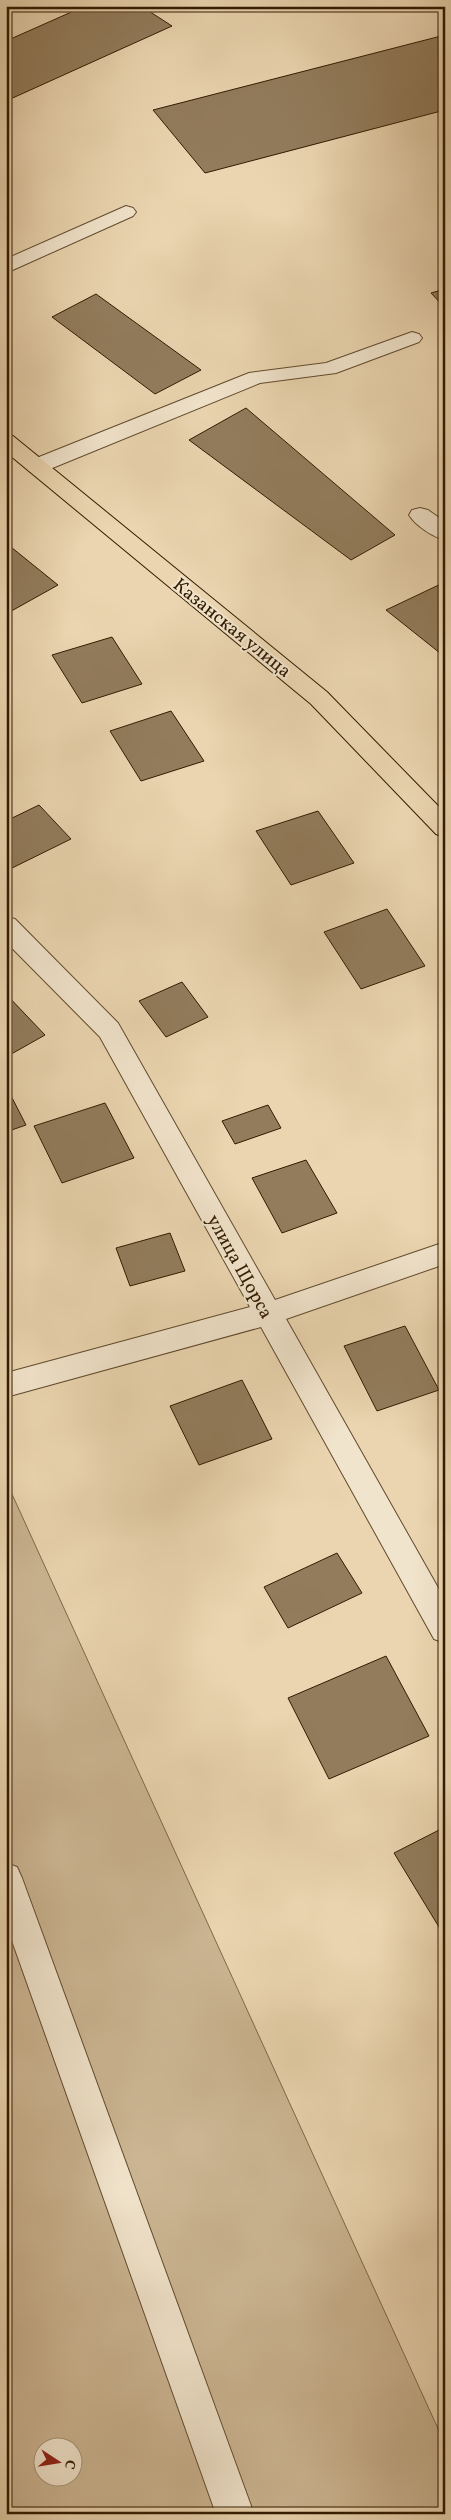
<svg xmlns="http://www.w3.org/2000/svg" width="451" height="2520" viewBox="0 0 451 2520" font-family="Vollkorn,serif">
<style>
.green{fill:#cbb592;stroke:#7e6849;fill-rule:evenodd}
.building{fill:#927c5c;stroke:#321b00}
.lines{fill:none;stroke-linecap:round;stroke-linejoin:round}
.minor-casing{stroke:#604a2c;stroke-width:2}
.major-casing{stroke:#321b00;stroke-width:2}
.minor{fill:#f1e4cc;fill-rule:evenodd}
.major{fill:#ead5b0;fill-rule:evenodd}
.labels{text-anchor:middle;stroke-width:4;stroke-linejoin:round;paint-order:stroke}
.street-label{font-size:19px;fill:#321b00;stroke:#f1e4cc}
</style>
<rect width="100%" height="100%" fill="#ead5b0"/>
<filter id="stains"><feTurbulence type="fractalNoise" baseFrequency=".004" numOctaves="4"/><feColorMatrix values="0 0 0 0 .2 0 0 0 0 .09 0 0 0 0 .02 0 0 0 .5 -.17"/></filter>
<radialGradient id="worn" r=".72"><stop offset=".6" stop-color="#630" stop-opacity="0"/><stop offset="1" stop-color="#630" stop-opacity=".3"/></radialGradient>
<!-- green -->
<path class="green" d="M 6,1481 L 445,2444 L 445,2514 L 6,2514 ZM 42,2448 L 72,2448 L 72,2478 L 42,2478 Z"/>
<!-- building -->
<g class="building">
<path d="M 85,6 L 141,6 L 172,26 L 6,101 L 6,41 Z"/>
<path d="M 445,35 L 445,110 L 205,173 L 153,110 Z"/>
<path d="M 445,289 L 445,308 L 431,293 Z"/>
<path d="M 96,294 L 201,370 L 155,394 L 52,317 Z"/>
<path d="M 246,408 L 395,535 L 351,560 L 189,440 Z"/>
<path d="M 6,543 L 58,585 L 6,614 Z"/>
<path d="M 445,582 L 445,657 L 386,610 Z"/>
<path d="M 112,637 L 142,684 L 82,703 L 52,655 Z"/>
<path d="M 171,711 L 204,761 L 141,781 L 110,731 Z"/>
<path d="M 39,805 L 71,839 L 6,871 L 6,821 Z"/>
<path d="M 318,811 L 354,863 L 291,885 L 256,831 Z"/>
<path d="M 387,909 L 425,966 L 361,989 L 324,932 Z"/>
<path d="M 182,982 L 208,1017 L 166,1037 L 139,1001 Z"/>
<path d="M 6,994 L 45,1035 L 6,1057 Z"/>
<path d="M 6,1086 L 26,1125 L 6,1132 Z"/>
<path d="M 105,1103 L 134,1158 L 62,1183 L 34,1126 Z"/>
<path d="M 268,1105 L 281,1128 L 235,1144 L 222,1121 Z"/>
<path d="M 306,1160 L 337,1213 L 282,1233 L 252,1178 Z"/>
<path d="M 170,1233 L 185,1271 L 130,1286 L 116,1248 Z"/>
<path d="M 405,1326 L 439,1390 L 377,1411 L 344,1346 Z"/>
<path d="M 242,1380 L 272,1439 L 199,1465 L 170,1406 Z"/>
<path d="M 337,1553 L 362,1593 L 288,1628 L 264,1587 Z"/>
<path d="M 386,1656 L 429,1736 L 329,1779 L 288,1698 Z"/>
<path d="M 445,1827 L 445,1931 L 442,1932 L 394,1853 Z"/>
</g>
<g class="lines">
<!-- minor casing -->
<g class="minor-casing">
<g id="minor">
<path d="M 126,206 L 133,208 L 136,212 L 133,216 L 6,273 L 6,259 Z"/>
<path d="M 412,332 L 419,334 L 422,338 L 419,342 L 336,373 L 260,383 L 45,471 L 37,473 L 29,471 L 26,466 L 29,461 L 249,373 L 326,363 Z"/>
<path d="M 420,508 L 428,510 L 445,522 L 445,540 C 433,537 416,526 409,515 L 412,510 Z"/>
<path d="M 6,917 L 15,919 L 118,1023 L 275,1300 L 445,1242 L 445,1264 L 286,1319 L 445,1600 L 445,1643 L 434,1639 L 261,1327 L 6,1397 L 6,1373 L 250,1307 L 100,1037 L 6,942 Z"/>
<path d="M 6,1863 L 17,1867 L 22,1878 L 254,2514 L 216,2514 L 6,1924 Z"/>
</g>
</g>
<!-- major casing -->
<g class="major-casing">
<path id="major" d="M 6,434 L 13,436 L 327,692 L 445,813 L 445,837 L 436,834 L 311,704 L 6,452 Z"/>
</g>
<!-- minor -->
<use href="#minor" class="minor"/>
<!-- major -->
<use href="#major" class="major"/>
</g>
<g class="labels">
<!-- street labels -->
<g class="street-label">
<text transform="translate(233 627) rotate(39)" y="7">Казанская улица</text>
<text transform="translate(241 1266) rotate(61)" y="7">улица Щорса</text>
</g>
</g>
<!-- margin -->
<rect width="451" height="2520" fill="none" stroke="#ead5b0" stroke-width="25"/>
<rect x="8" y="8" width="436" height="2505" fill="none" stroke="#321b00" stroke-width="2.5"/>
<rect x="12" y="12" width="426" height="2495" fill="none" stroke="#321b00"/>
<!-- north arrow -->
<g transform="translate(58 2462) rotate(102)"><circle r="24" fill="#f1e4cc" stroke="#a5947a"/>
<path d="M0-4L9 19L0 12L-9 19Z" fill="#8f2418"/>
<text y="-8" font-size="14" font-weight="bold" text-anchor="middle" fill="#321b00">С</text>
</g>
<rect width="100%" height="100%" filter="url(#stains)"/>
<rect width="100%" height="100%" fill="url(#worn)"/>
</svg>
